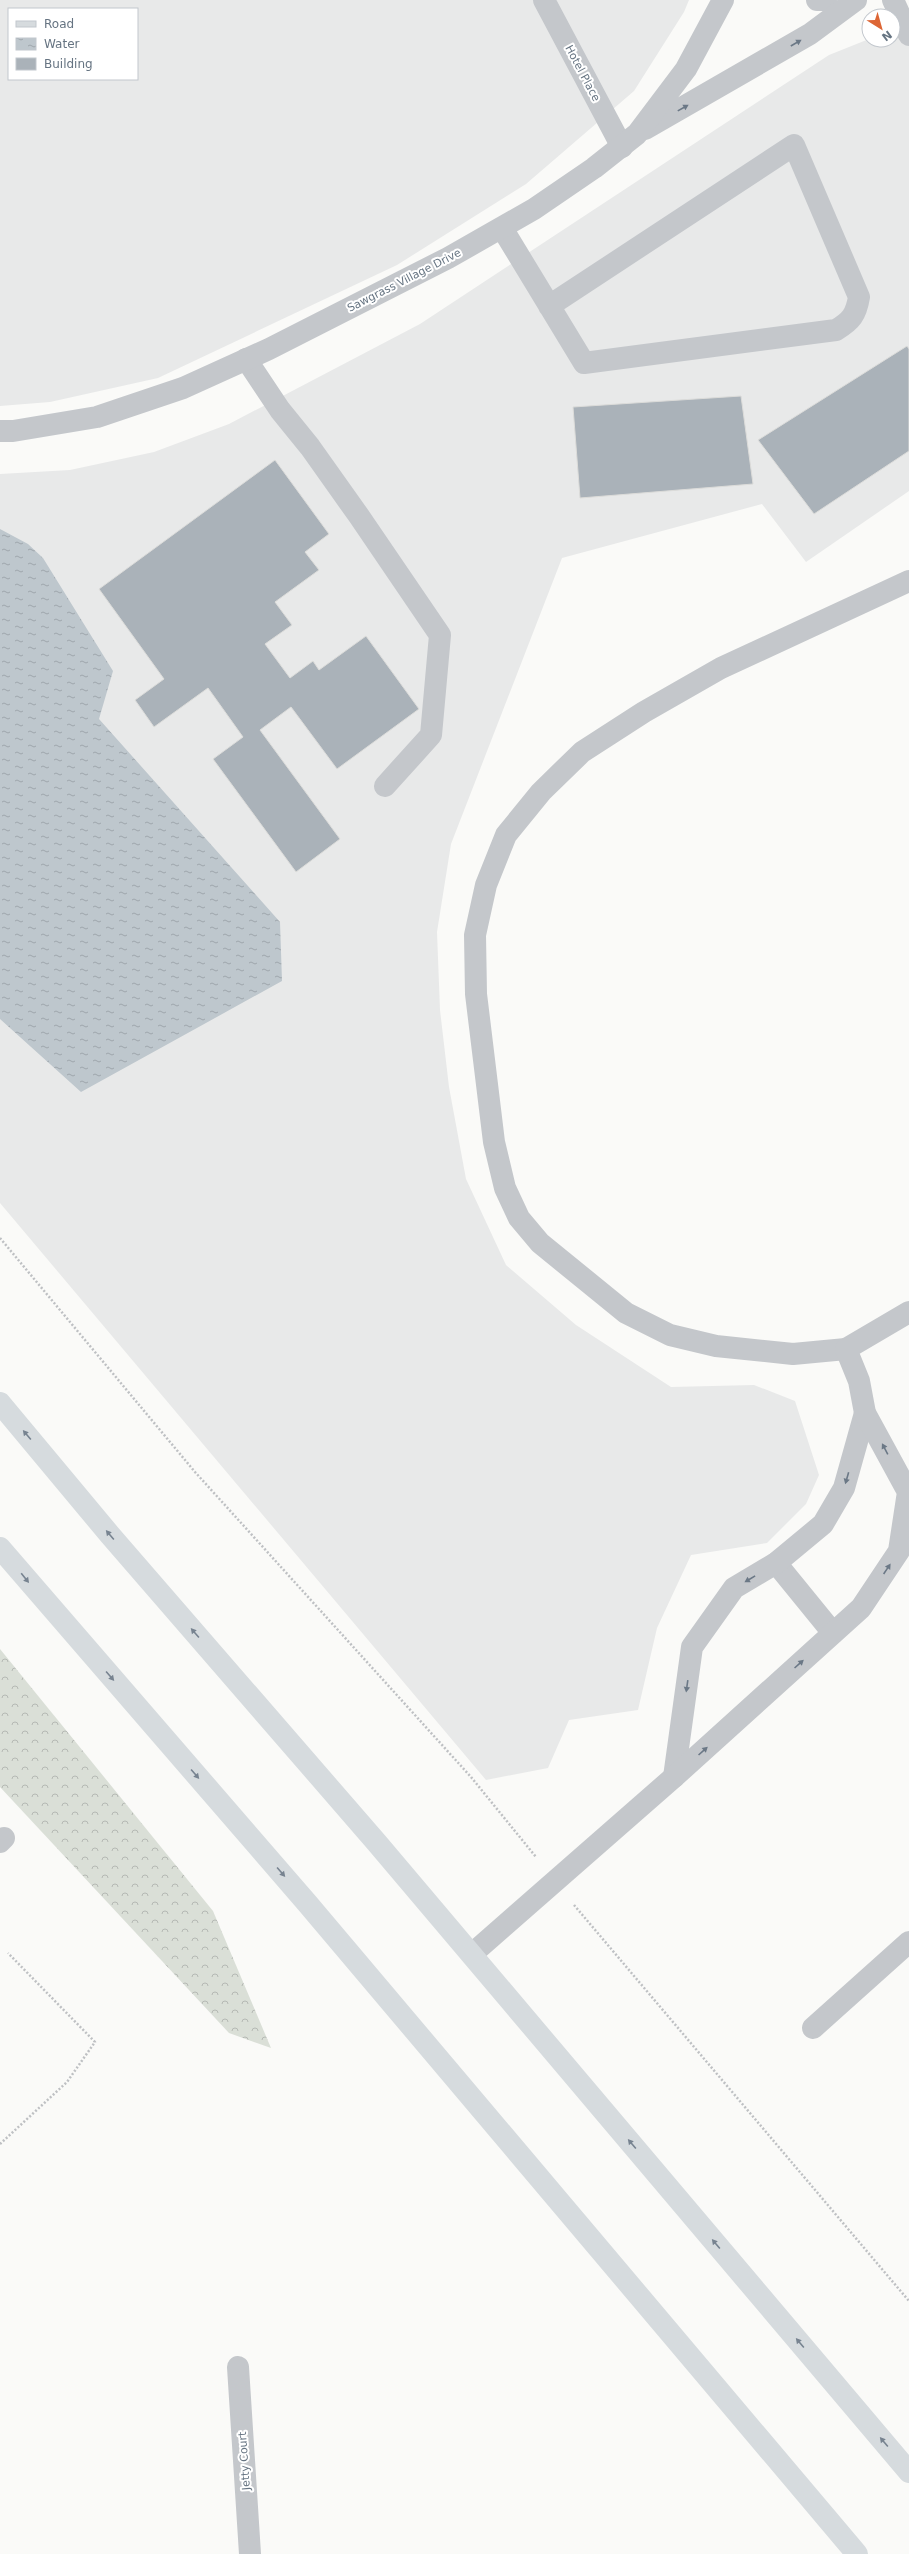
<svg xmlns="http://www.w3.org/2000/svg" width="909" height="2554" viewBox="0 0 909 2554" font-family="'DejaVu Sans',sans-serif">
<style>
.built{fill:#e8e9e9;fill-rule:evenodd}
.forest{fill:url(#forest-crowns)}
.water{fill:url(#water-ripples)}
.building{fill:#aab2b9;stroke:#dcdcda}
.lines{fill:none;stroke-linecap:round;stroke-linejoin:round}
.path{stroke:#bec0c3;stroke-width:2.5;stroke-dasharray:2 2;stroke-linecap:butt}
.service{stroke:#c4c7cb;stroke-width:22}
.minor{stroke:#c4c7cb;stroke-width:22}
.primary{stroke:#d6dbde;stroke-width:22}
.oneway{fill:#6b7886}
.oneway2{fill:#778390}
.labels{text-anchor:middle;stroke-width:4;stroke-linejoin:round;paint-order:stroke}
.street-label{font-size:11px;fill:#667482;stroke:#fff}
</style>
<defs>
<pattern id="forest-crowns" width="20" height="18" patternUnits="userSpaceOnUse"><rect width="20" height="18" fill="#dadfd7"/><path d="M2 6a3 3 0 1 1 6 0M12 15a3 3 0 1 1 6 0" fill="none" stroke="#b5b9b4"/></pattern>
<pattern id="water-ripples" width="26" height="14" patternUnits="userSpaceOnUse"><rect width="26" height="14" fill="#bec7cd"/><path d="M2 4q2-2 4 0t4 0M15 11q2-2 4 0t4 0" fill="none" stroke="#9ea6ac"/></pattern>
</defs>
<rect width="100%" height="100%" fill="#fafaf8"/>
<!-- built -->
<g class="built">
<path d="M 0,0 L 689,0 L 684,12 L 634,91 L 526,184 L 397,265 L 158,378 L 50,402 L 0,406 ZM 9,9 L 137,9 L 137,79 L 9,79 Z"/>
<path d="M 909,22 L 909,491 L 806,562 L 762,504 L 562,558 L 451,844 L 437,932 L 440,1010 L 449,1087 L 466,1179 L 506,1265 L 576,1325 L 671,1387 L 754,1385 L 795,1401 L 819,1475 L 806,1504 L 767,1543 L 691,1555 L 657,1628 L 638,1710 L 569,1720 L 548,1768 L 486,1780 L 0,1203 L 0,474 L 70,470 L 154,452 L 229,424 L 420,324 L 829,55 L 869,39 L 893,40 L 893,29 Z"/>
</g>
<!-- forest -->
<path class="forest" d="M 0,1649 L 213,1911 L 271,2048 L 229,2033 L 0,1787 Z"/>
<!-- water -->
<path class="water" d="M 0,529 L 28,544 L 43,558 L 113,671 L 99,719 L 280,922 L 282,981 L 81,1092 L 0,1019 Z"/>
<!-- building -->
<g class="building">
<path d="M 907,346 L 909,349 L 909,451 L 814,514 L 758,440 Z"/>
<path d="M 741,396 L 753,484 L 580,498 L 573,407 Z"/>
<path d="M 275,460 L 329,534 L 305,552 L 319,570 L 275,602 L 292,625 L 265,644 L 290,678 L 313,661 L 319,670 L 366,636 L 419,709 L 337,769 L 291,707 L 260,730 L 340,839 L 296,872 L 213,759 L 243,737 L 208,688 L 154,727 L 135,700 L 164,679 L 99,589 Z"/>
</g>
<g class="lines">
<!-- path -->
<g class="path">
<path d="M 0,1238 L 195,1472 L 471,1777 L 536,1857"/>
<path d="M 574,1905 L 909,2301"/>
<path d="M 0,2144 L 67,2082 L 95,2042 L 8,1953"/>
</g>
<!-- service -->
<g class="service">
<path d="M 544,0 L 622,147"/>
<path d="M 893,0 L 909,35"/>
<path d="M 502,228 L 584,363 L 836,330 C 851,321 856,315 859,297 L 794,145 L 549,306"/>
<path d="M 246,359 L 280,410 L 310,447 L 359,516 L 440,635 L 431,735 L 385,786"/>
<path d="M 813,2028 L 909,1942"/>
</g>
<!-- minor -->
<g class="minor">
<path d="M 817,0 L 826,0"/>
<path d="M 645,129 L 810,34 L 856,0"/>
<path d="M 0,431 L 13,431 L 97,417 L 183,388 L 269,349 L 448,258 L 534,209 L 594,168 L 637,134 L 686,69 L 723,0"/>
<path d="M 846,1349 L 793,1354 L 716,1346 L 670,1335 L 626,1313 L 540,1243 L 519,1218 L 505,1188 L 494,1142 L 476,994 L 475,935 L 486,885 L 506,835 L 541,792 L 582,752 L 644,712 L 721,668 L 909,581"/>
<path d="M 776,1563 L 833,1633"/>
<path d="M 674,1777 L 692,1647 L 734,1588 L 776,1563 L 823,1524 L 844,1488 L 865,1413"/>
<path d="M 0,1842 L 4,1838"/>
<path d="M 472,1954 L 674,1777 L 861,1608 L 899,1551 L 908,1492 L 865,1413 L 859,1381 L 846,1349 L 909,1312"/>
<path d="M 238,2367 L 250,2554"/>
</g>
<!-- primary -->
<g class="primary">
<path d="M 0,1403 L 110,1535 L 377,1843 L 909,2472"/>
<path d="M 0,1548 L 307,1903 L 857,2554"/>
</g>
</g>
<!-- one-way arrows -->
<defs><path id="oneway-solid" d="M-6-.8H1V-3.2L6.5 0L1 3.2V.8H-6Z"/></defs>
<g class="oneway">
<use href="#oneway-solid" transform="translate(796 43) rotate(-30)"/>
<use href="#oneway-solid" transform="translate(683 108) rotate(-29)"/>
<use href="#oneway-solid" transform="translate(885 1449) rotate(-118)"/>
<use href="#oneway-solid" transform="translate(847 1478) rotate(106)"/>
<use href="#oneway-solid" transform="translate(887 1569) rotate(-56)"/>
<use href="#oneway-solid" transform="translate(750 1579) rotate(149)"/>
<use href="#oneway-solid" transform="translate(799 1664) rotate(-42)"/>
<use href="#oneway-solid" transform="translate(687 1686) rotate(98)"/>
<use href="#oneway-solid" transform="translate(703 1751) rotate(-42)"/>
</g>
<g class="oneway2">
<use href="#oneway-solid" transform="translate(27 1435) rotate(-130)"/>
<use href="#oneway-solid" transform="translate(110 1535) rotate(-130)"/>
<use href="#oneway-solid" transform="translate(25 1578) rotate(51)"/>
<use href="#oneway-solid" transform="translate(195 1633) rotate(-131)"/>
<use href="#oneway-solid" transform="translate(110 1676) rotate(49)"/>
<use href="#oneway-solid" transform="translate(195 1774) rotate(49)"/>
<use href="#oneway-solid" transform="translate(281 1872) rotate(49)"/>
<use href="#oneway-solid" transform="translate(632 2144) rotate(-130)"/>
<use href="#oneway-solid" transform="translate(716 2244) rotate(-130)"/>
<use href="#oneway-solid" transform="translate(800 2343) rotate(-130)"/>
<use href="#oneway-solid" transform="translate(884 2442) rotate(-130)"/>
</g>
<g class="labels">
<!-- street labels -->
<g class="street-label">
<text transform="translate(583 73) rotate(62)" y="4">Hotel Place</text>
<text transform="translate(404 280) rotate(-27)" y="4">Sawgrass Village Drive</text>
<text transform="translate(244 2461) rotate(-94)" y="4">Jetty Court</text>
</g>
</g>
<!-- legend -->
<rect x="8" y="8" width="130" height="72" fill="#ffffff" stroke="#c2c7cd"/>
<rect x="16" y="21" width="20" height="6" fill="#d6dbde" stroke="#c2c7cd"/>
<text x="44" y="28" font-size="12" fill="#667482">Road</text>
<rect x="16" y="38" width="20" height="12" fill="url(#water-ripples)" stroke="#c2c7cd"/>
<text x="44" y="48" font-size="12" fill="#667482">Water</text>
<rect x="16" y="58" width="20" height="12" fill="#aab2b9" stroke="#c2c7cd"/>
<text x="44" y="68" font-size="12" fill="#667482">Building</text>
<!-- north arrow -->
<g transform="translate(881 28) rotate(143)"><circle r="19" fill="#ffffff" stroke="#c2c7cd"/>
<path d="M0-3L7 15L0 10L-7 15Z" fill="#dd6635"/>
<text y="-6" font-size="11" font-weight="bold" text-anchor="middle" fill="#667482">N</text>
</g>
</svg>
